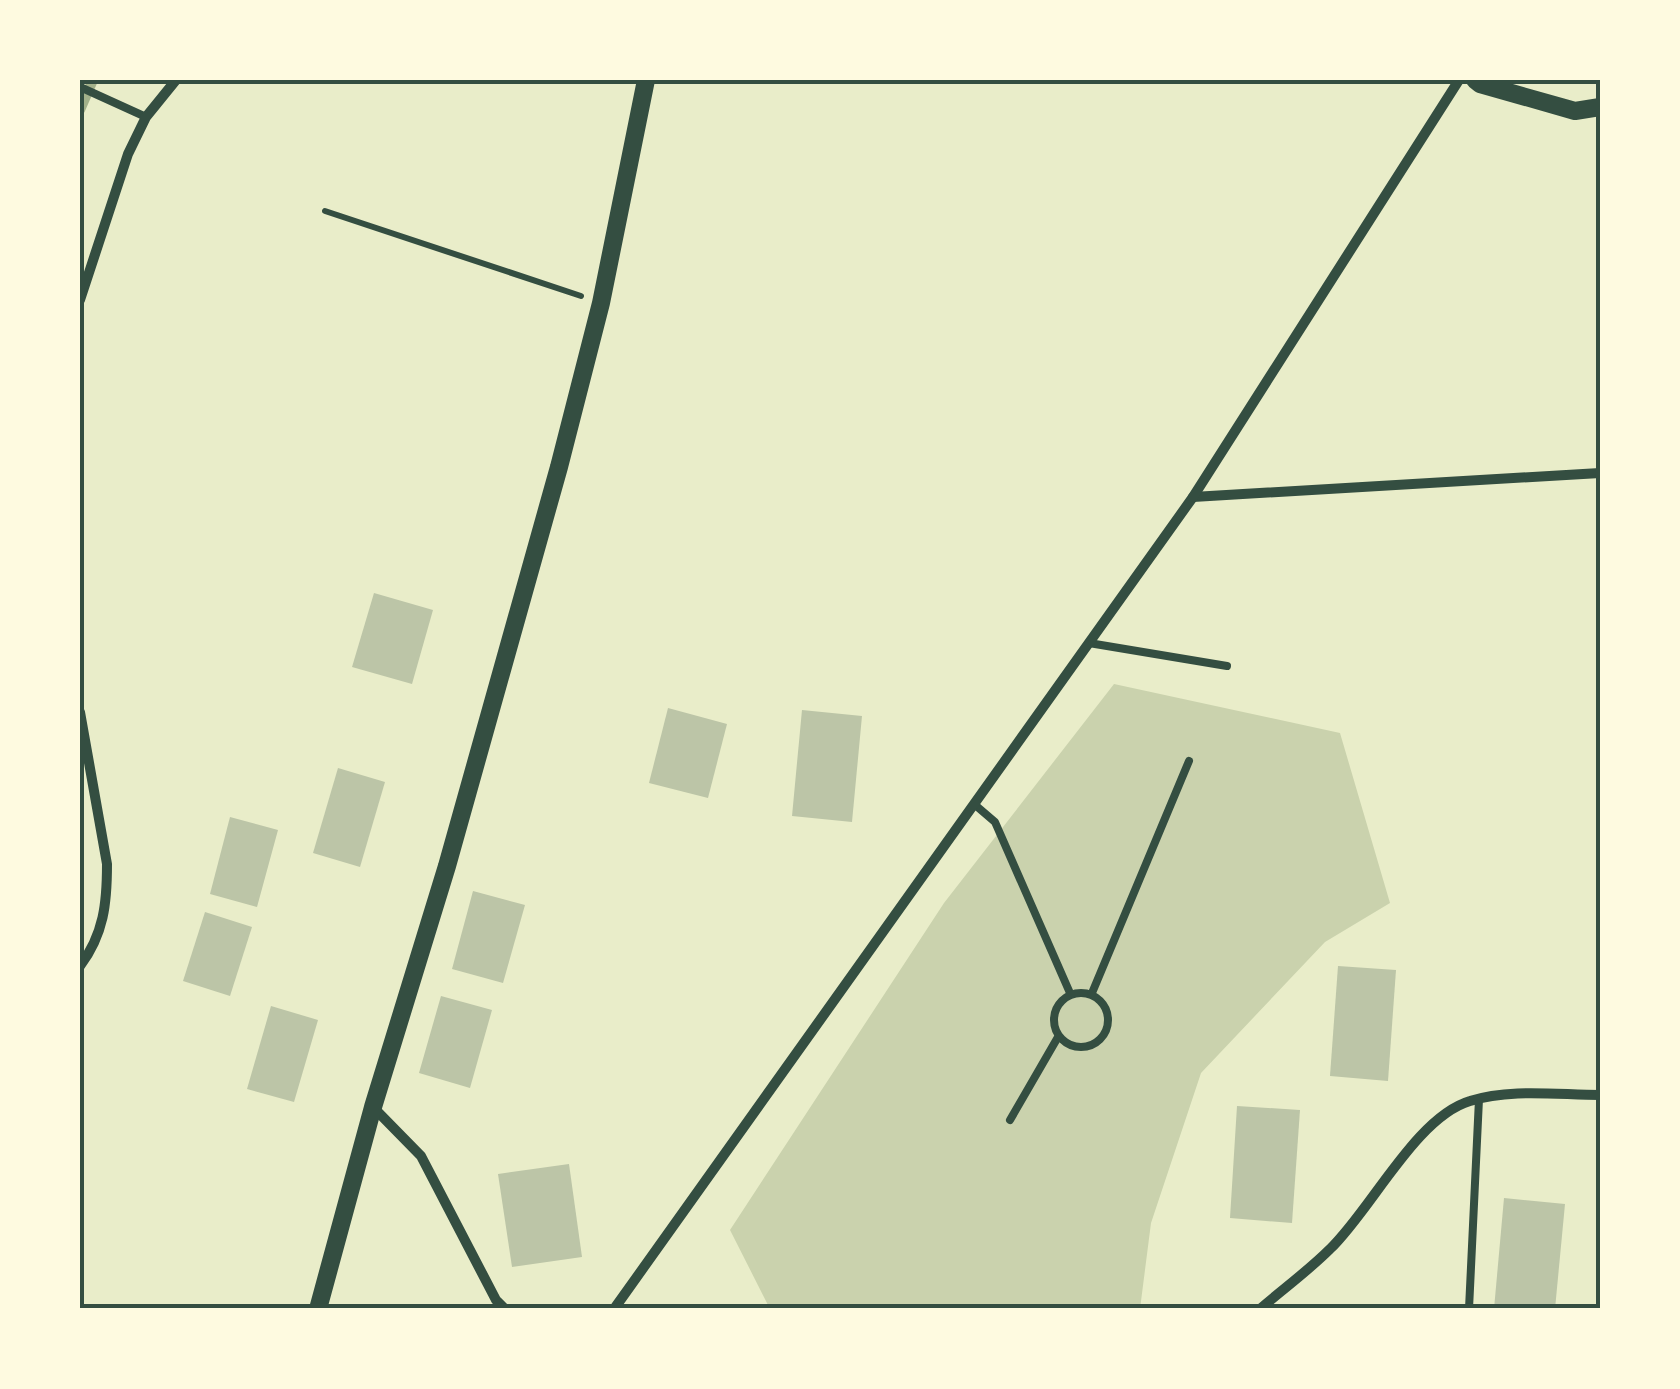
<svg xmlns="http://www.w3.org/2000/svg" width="1680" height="1389" viewBox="0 0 1680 1389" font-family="'Varela Round',sans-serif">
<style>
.green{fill:#cad2ad}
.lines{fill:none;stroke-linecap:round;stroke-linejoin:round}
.stream{stroke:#a3b18a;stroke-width:10}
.building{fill:#bcc5a7}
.path{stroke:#344e41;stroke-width:6}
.service{stroke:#344e41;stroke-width:8}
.minor{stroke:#344e41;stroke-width:10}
.tertiary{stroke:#344e41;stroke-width:18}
.neatline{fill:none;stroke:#344e41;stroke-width:4}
</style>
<rect width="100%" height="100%" fill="#e9edc9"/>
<!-- green -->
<path class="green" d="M 1114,684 L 1340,733 L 1390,903 L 1325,942 L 1201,1073 L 1151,1223 L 1140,1309 L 770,1309 L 730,1230 L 944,903 Z"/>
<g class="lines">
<!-- stream -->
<path class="stream" d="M 80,110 L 93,80"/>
</g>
<!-- building -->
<g class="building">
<path d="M 374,593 L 433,610 L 412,684 L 352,667 Z"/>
<path d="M 668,708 L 727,724 L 708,798 L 649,783 Z"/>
<path d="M 802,710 L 862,716 L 852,822 L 792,816 Z"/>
<path d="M 338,768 L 385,782 L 360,867 L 313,853 Z"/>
<path d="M 230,817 L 278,830 L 257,907 L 210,894 Z"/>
<path d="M 473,891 L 525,905 L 503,983 L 452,969 Z"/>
<path d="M 205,912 L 252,927 L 230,996 L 183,981 Z"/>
<path d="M 1338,966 L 1396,970 L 1388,1081 L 1330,1076 Z"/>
<path d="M 441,996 L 492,1010 L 470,1088 L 419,1073 Z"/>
<path d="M 271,1006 L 318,1020 L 294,1102 L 247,1089 Z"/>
<path d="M 1237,1106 L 1300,1110 L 1292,1223 L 1230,1218 Z"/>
<path d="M 569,1164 L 582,1257 L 512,1267 L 498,1174 Z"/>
<path d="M 1504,1198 L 1565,1204 L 1555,1309 L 1494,1309 Z"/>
</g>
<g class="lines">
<!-- path -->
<path class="path" d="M 325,211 L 581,296"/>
<!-- service -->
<g class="service">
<path d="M 80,87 L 146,117"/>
<path d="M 1089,643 L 1227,666"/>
<path d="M 974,804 L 995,822 L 1070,993"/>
<circle cx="1081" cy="1020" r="27"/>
<path d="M 1092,993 L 1189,761"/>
<path d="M 1010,1120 L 1058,1037"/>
<path d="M 1469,1309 L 1479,1099"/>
</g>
<!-- minor -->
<g class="minor">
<path d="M 80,300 L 128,154 L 146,117 L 176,80"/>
<path d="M 1193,497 L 1600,473"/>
<path d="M 80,712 L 107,864 C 107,903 104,934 80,966"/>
<path d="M 373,1107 L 421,1156 L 496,1300 L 505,1309"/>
<path d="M 614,1309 L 1193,497 L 1459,80"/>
<path d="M 1260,1309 C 1283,1289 1308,1271 1330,1249 C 1371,1210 1416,1117 1470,1101 C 1510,1088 1559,1095 1600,1095"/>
</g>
<!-- tertiary -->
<g class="tertiary">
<path d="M 1475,80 L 1480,84 L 1575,111 L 1600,107"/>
<path d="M 318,1309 L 373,1107 L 447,866 L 559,467 L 601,303 L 646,80"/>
</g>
</g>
<!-- border -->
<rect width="1680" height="1389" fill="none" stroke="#fefae0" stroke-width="165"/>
<rect x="82" y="82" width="1516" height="1224" class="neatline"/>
</svg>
